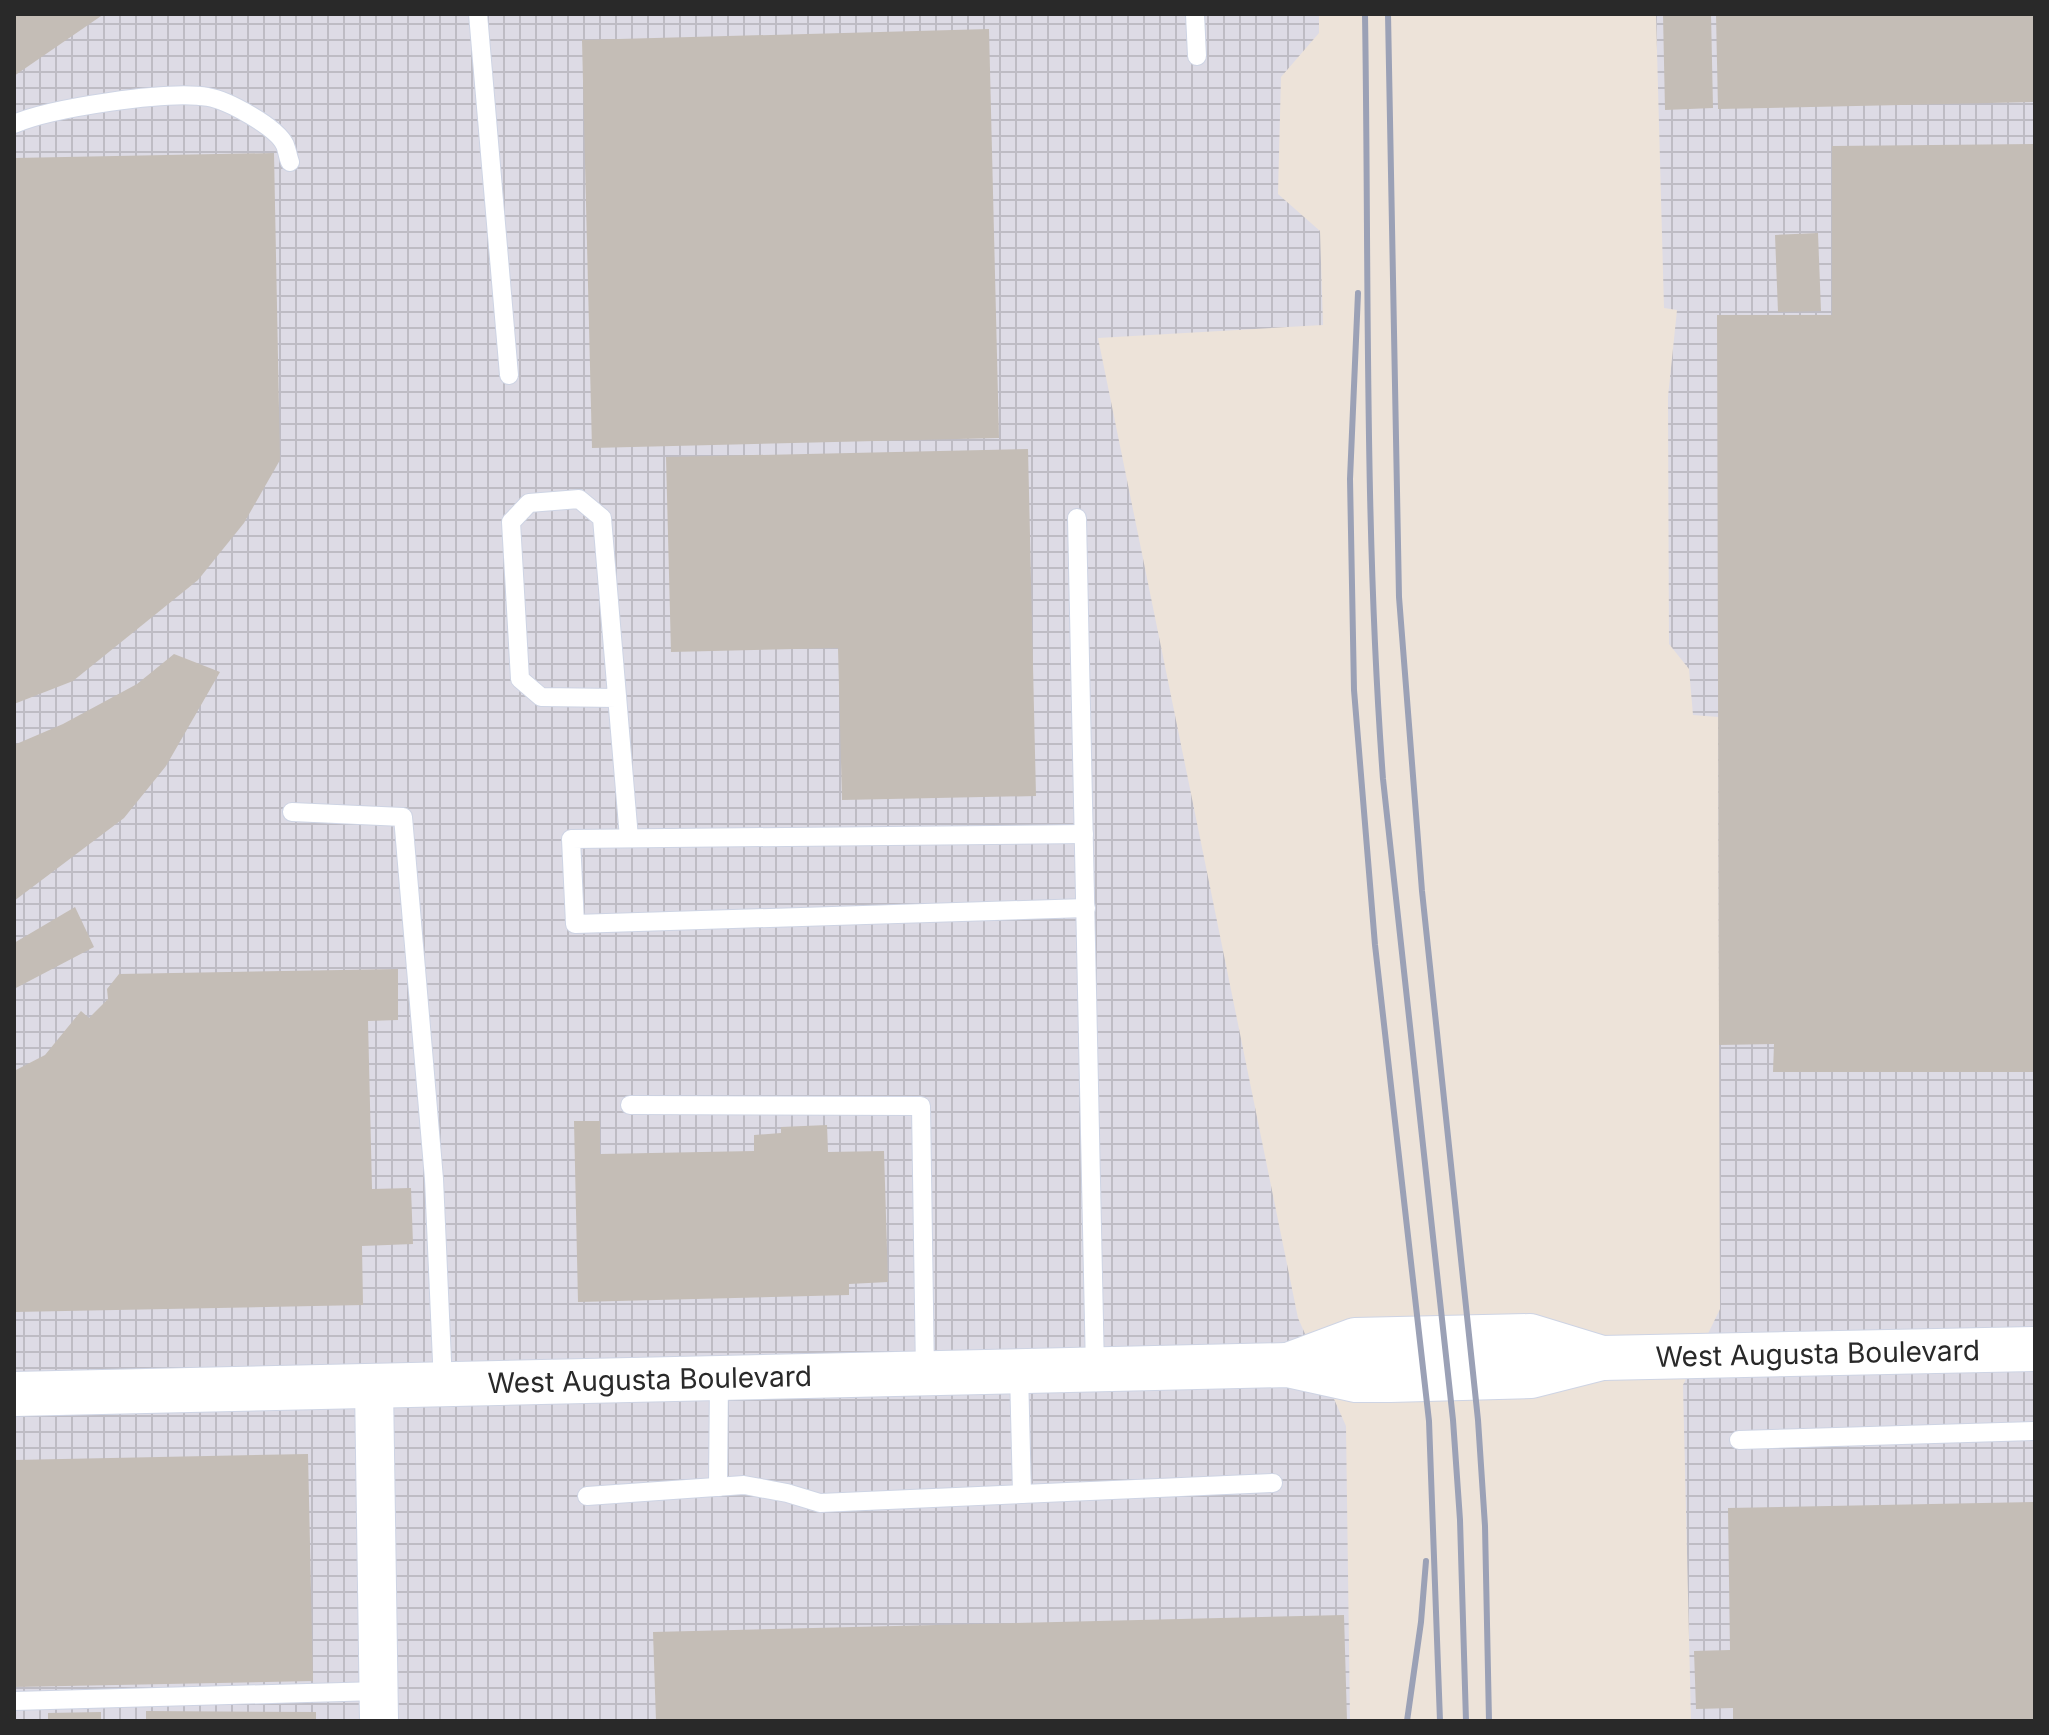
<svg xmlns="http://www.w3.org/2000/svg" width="2049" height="1735" viewBox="0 0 2049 1735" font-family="Inter,sans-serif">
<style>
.industrial{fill:url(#industrial-grid)}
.building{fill:#c4bdb6}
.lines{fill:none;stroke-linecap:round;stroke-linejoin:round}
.service-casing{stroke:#ced4e4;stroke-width:20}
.minor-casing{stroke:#ced4e4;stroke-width:40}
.tertiary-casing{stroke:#ced4e4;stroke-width:46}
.service{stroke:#fff;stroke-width:18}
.minor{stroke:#fff;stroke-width:38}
.tertiary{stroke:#fff;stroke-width:44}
.rail{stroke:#9ba1b6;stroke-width:6}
.labels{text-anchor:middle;stroke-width:7;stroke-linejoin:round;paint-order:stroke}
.street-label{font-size:28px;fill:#292929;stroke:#fff}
</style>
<defs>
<pattern id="industrial-grid" width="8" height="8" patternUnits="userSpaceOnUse" patternTransform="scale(2)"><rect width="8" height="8" fill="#dddbe5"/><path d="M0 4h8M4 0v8" fill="none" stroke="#bebcc4"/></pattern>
</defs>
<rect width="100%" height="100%" fill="#ede3d9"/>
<!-- industrial -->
<g class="industrial">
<path d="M 14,14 L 1319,14 L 1319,33 L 1281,77 L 1278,194 L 1320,231 L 1323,325 L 1098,338 L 1298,1318 L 1346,1426 L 1350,1721 L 14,1721 Z"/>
<path d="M 1656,14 L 2035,14 L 2035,1721 L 1691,1721 L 1683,1385 L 1720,1309 L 1718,717 L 1693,715 L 1689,669 L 1669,644 L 1668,397 L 1677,310 L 1664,308 Z"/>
</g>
<!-- building -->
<g class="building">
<path d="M 14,14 L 104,14 L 14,76 Z"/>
<path d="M 1663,14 L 1711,14 L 1713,108 L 1665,110 Z"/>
<path d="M 1716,14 L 2035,14 L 2035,102 L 1718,109 Z"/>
<path d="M 989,29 L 999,438 L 592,448 L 582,40 Z"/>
<path d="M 2035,144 L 2035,1072 L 1773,1072 L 1774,1044 L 1719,1045 L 1717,315 L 1832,315 L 1832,146 Z"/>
<path d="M 274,153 L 280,460 L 244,523 L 198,580 L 73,681 L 14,704 L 14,158 Z"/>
<path d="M 1818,233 L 1821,311 L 1778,312 L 1775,235 Z"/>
<path d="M 1028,449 L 1036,796 L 842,800 L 838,648 L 671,652 L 666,457 Z"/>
<path d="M 174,654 L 220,672 L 166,766 L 124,818 L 14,901 L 14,745 L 63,724 L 137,684 Z"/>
<path d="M 75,907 L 94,947 L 14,989 L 14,943 Z"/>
<path d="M 398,969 L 398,1020 L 368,1021 L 372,1189 L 411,1188 L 413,1244 L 362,1246 L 363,1305 L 14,1312 L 14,1071 L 45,1055 L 81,1011 L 89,1018 L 108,999 L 107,989 L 119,974 Z"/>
<path d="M 574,1121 L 600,1121 L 600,1154 L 754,1151 L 754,1135 L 781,1133 L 781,1127 L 827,1125 L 828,1152 L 884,1151 L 888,1282 L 849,1284 L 849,1295 L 578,1302 Z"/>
<path d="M 308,1454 L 313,1681 L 14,1687 L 14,1460 Z"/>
<path d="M 2035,1502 L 2035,1721 L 1733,1721 L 1733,1708 L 1696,1709 L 1694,1651 L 1730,1650 L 1728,1508 Z"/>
<path d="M 1344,1615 L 1347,1721 L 656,1721 L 653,1632 Z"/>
<path d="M 146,1711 L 316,1712 L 316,1721 L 146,1721 Z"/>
<path d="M 101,1712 L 101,1721 L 48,1721 L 48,1713 Z"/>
</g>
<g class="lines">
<!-- service casing -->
<g class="service-casing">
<g id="service">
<path d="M 478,14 L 509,375"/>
<path d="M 1195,14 L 1197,56"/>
<path d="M 14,124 C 51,108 168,90 208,97 C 227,100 277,127 285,145 C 287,150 288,157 290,162"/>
<path d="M 1077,518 L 1095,1370"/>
<path d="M 617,698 L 541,697 L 520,679 L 511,522 L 529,503 L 579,499 L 602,518 L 629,838"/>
<path d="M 292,812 L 403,817 L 434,1179 L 443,1384"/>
<path d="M 1084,834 L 571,839 L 575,924 L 1086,908"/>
<path d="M 630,1105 L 921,1106 L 925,1374"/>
<path d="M 1019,1372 L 1022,1494"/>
<path d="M 1739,1440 L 2035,1431"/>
<path d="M 718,1487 L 719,1378"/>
<path d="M 587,1496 L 744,1485 L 787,1493 L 820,1503 L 1273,1483"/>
<path d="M 14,1701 L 379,1691"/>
</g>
</g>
<!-- minor casing -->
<g class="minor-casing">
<path id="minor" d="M 374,1386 L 379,1721"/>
</g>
<!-- tertiary casing -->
<g class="tertiary-casing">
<g id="tertiary">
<path d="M 1288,1365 L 1355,1340 L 1530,1336 L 1602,1358"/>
<path id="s1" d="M 14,1394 L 1288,1365 L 1356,1380 L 1390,1380 L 1531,1376 L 1602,1358 L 2035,1349"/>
</g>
</g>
<!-- service -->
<use href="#service" class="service"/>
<!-- minor -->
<use href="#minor" class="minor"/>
<!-- tertiary -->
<use href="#tertiary" class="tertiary"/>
<!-- rail -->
<g class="rail">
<path d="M 1365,14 C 1369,269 1364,525 1383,779 L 1453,1420 L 1460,1520 L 1466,1721"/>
<path d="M 1388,14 L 1399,597 L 1422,891 L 1478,1420 L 1485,1526 L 1489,1721"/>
<path d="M 1358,293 L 1350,479 L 1354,690 L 1375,945 L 1429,1421 L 1440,1721"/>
<path d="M 1407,1721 L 1421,1622 L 1426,1561"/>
</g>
</g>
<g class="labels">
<!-- street labels -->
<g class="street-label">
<text dy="10" stroke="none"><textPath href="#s1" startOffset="1808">West Augusta Boulevard</textPath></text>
<text dy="10" stroke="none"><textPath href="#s1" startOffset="636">West Augusta Boulevard</textPath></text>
</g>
</g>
<!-- border -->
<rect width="2049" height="1735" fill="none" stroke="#292929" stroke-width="32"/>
</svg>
